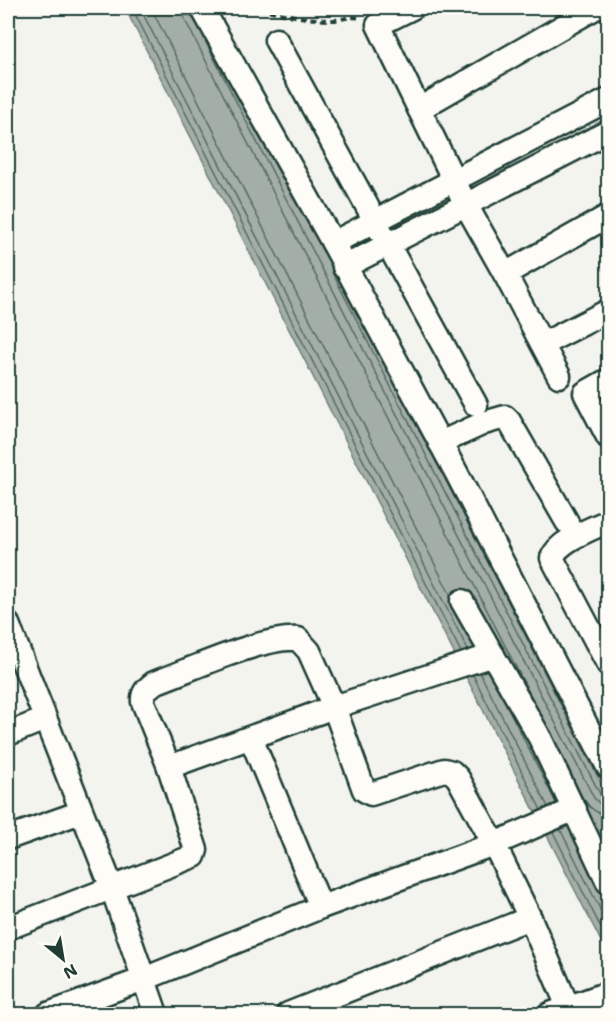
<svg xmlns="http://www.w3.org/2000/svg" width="616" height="1022" viewBox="0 0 616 1022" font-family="'Shantell Sans',sans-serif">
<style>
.water{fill:#a3aea7;stroke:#6e8179;stroke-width:1.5}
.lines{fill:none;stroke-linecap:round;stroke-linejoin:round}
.shore{stroke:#546a62;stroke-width:1.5}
.minor-casing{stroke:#1f3d34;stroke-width:27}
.path{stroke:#1f3d34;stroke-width:4;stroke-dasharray:6 4.5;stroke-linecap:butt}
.minor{stroke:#fdfcf7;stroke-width:22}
</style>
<rect width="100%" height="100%" fill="#f4f4ef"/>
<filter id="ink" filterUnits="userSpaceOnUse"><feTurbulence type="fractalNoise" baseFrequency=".0167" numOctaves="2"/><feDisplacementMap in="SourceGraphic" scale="12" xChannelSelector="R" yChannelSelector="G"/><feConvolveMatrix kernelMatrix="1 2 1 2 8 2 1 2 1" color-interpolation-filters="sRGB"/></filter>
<g filter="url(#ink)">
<!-- water -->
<path class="water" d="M 125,8 L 204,8 L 608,797 L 608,955 Z"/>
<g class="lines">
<!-- shore -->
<g class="shore">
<path d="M 132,8 L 461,652"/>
<path d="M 140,8 L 468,650"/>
<path d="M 151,8 L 451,596"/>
<path d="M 182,8 L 185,20 L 537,708"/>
<path d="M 204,39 L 594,798 L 600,804 L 608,806"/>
<path d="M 333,274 L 600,794 L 604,798 L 608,798"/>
<path d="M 480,673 L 548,807"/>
<path d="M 473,675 L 541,810"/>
<path d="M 505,702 L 556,803"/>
<path d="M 568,767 C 577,785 584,814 608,815"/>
<path d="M 560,829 L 608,925"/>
<path d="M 553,832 L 608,942"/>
</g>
<!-- minor casing -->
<g class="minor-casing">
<g id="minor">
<path d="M 202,8 L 333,243 L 456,472 L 608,767"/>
<path d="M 412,8 L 378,25 L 466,205 L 505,274 L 559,376"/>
<path d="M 276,40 L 476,405"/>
<path d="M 419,109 L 595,8"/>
<path d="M 333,243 L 608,100"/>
<path d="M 344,267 L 608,132"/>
<path d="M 505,274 L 608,216"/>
<path d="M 543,344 L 608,311"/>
<path d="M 608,380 L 585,393 L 608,437"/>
<path d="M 440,443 L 484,423 L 505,417 L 509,421 L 567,522"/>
<path d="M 608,521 C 592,529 559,540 552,558 L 608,664"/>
<path d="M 462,601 L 540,738 L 608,882"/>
<path d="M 8,624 L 112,888 L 156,1014"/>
<path d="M 8,734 L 45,719"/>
<path d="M 251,738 L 321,907"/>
<path d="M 169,767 L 334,707 L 493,655"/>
<path d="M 8,838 L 81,812"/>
<path d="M 8,928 L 194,856 L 196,850 L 169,767 L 143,702 C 142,692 147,689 154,683 C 190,670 263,636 298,639 L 309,651 L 334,707 L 364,790 L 371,794 L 444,770 L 452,772 L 458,778 L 494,844 L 530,918 L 571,1014"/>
<path d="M 48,1014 L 144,979 L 321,907 L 494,844 L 575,809"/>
<path d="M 288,1014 L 530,918"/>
<path d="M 550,1014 L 608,993"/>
</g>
</g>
<!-- path -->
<path class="path" d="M 259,8 C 282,14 305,19 329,20 C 340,21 350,15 361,18"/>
<!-- minor -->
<use href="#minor" class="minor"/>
</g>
</g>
<!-- margin -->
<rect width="616" height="1022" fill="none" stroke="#fdfcf7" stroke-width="30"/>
<rect x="15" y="15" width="586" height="992" fill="none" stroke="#1f3d34" stroke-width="2" filter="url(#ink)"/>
<!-- north arrow -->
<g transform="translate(63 959) rotate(150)" stroke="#fdfcf7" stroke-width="4.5" paint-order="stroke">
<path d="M0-4.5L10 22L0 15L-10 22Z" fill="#1f3d34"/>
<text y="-9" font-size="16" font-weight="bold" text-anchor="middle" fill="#1f3d34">N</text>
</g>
</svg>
